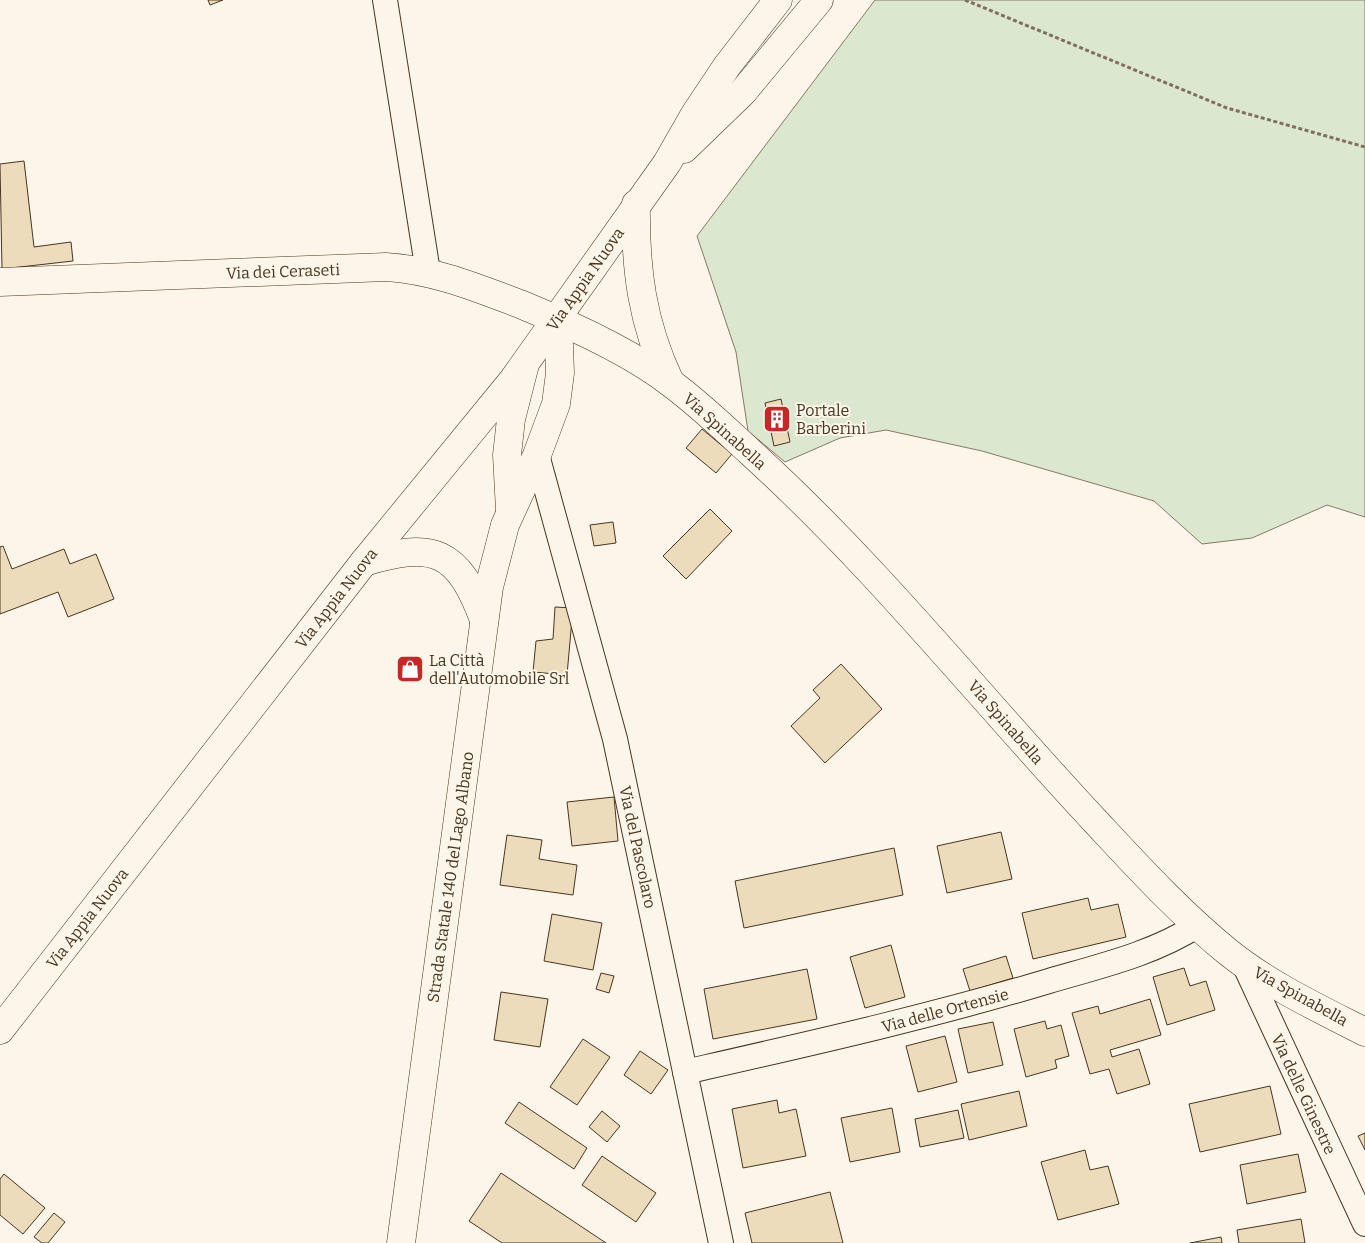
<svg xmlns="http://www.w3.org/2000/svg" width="1365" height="1243" viewBox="0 0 1365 1243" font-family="Bitter,serif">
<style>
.green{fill:#dce7d0;stroke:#887966}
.building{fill:#ecdcbc;stroke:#4a3520}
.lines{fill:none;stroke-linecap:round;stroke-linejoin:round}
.street-casing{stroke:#4a3520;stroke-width:26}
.secondary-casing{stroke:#4a3520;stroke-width:29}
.primary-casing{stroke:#4a3520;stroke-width:29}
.path{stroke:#7f6f5c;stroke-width:3;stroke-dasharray:4 2.5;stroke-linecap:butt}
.street{stroke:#fbf6e9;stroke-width:24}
.secondary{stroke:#fbf6e9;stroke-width:28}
.primary{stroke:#fbf6e9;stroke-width:28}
.labels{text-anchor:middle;stroke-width:4;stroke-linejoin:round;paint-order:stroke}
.street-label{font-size:16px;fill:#4a3520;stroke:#fbf6e9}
.poi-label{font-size:16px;fill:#4a3520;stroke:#fbf6e9;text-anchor:start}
</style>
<rect width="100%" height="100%" fill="#fbf6e9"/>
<!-- green -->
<path class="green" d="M 875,0 L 1365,0 L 1365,517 L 1327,505 L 1252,538 L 1202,544 L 1154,501 L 982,451 L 886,430 L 840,438 L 785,462 L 748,431 L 736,352 L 697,236 Z"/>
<!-- building -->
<g class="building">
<path d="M 208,0 L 223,0 L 210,5 Z"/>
<path d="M 24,161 L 34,247 L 71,242 L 73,261 L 2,269 L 0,164 Z"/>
<path d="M 781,399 L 790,442 L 774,446 L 765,403 Z"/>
<path d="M 702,429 L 732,454 L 716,473 L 686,448 Z"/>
<path d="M 710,509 L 732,531 L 686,579 L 663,556 Z"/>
<path d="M 613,522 L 616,543 L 594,546 L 590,525 Z"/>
<path d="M 3,546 L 12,569 L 64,549 L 70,564 L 96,554 L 114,599 L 68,617 L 58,592 L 0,614 L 0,547 Z"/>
<path d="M 555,607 L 573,608 L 567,675 L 533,672 L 536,641 L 553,639 Z"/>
<path d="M 841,664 L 882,709 L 825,763 L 791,726 L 820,698 L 813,690 Z"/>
<path d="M 614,797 L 618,841 L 572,846 L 567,802 Z"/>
<path d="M 1001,832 L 1012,879 L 947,893 L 937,846 Z"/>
<path d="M 507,835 L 542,840 L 539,859 L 577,865 L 573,895 L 500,885 Z"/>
<path d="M 894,848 L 903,895 L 744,928 L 735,881 Z"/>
<path d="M 1088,898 L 1091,910 L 1118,904 L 1126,937 L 1033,959 L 1022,913 Z"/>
<path d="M 552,914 L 602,923 L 593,970 L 544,961 Z"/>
<path d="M 891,945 L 905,997 L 865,1008 L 850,957 Z"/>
<path d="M 1006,956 L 1013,978 L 970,991 L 963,969 Z"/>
<path d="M 1184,968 L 1190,986 L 1206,981 L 1215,1010 L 1167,1025 L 1153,977 Z"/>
<path d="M 807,969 L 817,1019 L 713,1039 L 704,989 Z"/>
<path d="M 601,973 L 614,976 L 609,993 L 596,989 Z"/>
<path d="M 501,992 L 548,999 L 540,1047 L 494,1040 Z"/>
<path d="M 1150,999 L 1161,1035 L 1110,1050 L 1112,1057 L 1139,1049 L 1150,1084 L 1117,1094 L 1109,1069 L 1090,1074 L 1072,1013 L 1098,1006 L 1100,1014 Z"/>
<path d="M 1045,1021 L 1047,1029 L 1061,1025 L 1069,1056 L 1055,1060 L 1057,1068 L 1026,1077 L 1014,1029 Z"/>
<path d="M 993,1022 L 1003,1065 L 968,1073 L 958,1029 Z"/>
<path d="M 945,1036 L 957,1082 L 918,1092 L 906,1046 Z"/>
<path d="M 583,1039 L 610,1057 L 577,1105 L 550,1087 Z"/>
<path d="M 640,1051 L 668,1070 L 651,1094 L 624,1075 Z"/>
<path d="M 1270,1086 L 1281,1134 L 1200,1152 L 1189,1104 Z"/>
<path d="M 1019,1091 L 1027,1126 L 969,1140 L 961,1104 Z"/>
<path d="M 777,1100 L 779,1113 L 796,1109 L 806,1156 L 743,1168 L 732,1109 Z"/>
<path d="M 519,1102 L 587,1148 L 574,1169 L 505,1123 Z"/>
<path d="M 892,1108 L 900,1152 L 850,1162 L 841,1118 Z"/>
<path d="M 958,1110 L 964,1138 L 920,1147 L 915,1119 Z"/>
<path d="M 602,1111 L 620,1126 L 607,1142 L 589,1127 Z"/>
<path d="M 1365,1133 L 1365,1150 L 1358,1136 Z"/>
<path d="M 1085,1150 L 1090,1170 L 1108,1166 L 1119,1204 L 1058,1220 L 1041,1162 Z"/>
<path d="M 1298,1154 L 1306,1192 L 1247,1204 L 1240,1165 Z"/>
<path d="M 602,1156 L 656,1193 L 636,1222 L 582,1185 Z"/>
<path d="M 501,1173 L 606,1243 L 502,1243 L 469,1221 Z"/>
<path d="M 4,1174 L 45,1208 L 23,1234 L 0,1215 L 0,1179 Z"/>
<path d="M 830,1192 L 843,1243 L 752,1243 L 745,1213 Z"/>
<path d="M 54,1213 L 65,1222 L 48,1243 L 42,1243 L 34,1237 Z"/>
<path d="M 1301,1219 L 1305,1243 L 1239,1243 L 1237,1230 Z"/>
<path d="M 1221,1237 L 1222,1243 L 1190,1243 Z"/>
</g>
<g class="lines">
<!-- street casing -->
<g class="street-casing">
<g id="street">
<path d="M 385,0 L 428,272"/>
<path d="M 537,455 L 615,739 L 721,1243"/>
<path d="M 1244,964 L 1365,1224"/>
<path d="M 685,1072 C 808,1044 929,1017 1049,981 C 1100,966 1153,954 1198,925"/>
</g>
</g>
<!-- secondary casing -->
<g class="secondary-casing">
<g id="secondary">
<path d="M 636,204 C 635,269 642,323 670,382"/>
<path d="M 0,282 L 386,267 C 434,270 475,287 520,304 C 569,324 630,351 672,384 C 699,404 724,428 749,451 C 876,566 980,698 1096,822 C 1138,867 1180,913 1228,952 C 1269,985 1318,1008 1365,1032"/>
<path d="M 510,510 L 507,455 L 511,419 L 525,364"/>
<path d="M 364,562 C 434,541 458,550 484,620"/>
<path d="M 401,1243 L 489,587 L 505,525 L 537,455 L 556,404 L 560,373 L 558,319"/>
</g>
</g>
<!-- primary casing -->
<g class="primary-casing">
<g id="primary">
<path d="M 684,149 L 743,92 L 819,0"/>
<path d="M 0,1030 L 364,562 L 513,380 L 667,163 L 695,114 L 727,66 L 778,0"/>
</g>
</g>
<!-- path -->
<path class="path" d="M 965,0 L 1227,108 L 1365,147"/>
<!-- street -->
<use href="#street" class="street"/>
<!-- secondary -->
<use href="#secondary" class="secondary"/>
<!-- primary -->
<use href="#primary" class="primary"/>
</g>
<!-- icons -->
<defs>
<g id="building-square" transform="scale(1.4375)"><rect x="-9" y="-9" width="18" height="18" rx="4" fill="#c62828" stroke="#fbf6e9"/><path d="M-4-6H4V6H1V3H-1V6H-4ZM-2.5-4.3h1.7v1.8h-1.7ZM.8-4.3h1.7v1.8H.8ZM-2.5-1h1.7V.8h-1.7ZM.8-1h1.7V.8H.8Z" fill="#fff"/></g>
<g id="shop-square" transform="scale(1.4375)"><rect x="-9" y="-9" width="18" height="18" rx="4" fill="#c62828" stroke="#fbf6e9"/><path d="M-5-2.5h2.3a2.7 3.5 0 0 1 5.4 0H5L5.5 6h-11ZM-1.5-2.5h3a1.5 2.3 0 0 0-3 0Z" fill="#fff"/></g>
</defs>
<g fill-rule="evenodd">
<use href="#building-square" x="777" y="419"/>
<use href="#shop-square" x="410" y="669"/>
</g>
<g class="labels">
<!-- street labels -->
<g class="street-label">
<text transform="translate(283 271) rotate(-2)" y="6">Via dei Ceraseti</text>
<text transform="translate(585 279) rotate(-55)" y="6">Via Appia Nuova</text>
<text transform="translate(725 431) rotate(42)" y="6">Via Spinabella</text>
<text transform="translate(336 598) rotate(-52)" y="6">Via Appia Nuova</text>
<text transform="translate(1006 722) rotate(49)" y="6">Via Spinabella</text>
<text transform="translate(638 847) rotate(78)" y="6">Via del Pascolaro</text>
<text transform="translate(450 877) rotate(-82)" y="6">Strada Statale 140 del Lago Albano</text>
<text transform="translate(87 918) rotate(-52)" y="6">Via Appia Nuova</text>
<text transform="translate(1301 996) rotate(29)" y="6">Via Spinabella</text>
<text transform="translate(945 1010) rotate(-15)" y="6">Via delle Ortensie</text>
<text transform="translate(1304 1094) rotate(65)" y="6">Via delle Ginestre</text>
</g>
<!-- poi labels -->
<g class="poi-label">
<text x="796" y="416">Portale<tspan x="796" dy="18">Barberini</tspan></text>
<text x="429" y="666">La Città<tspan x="429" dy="18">dell'Automobile Srl</tspan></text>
</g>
</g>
</svg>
